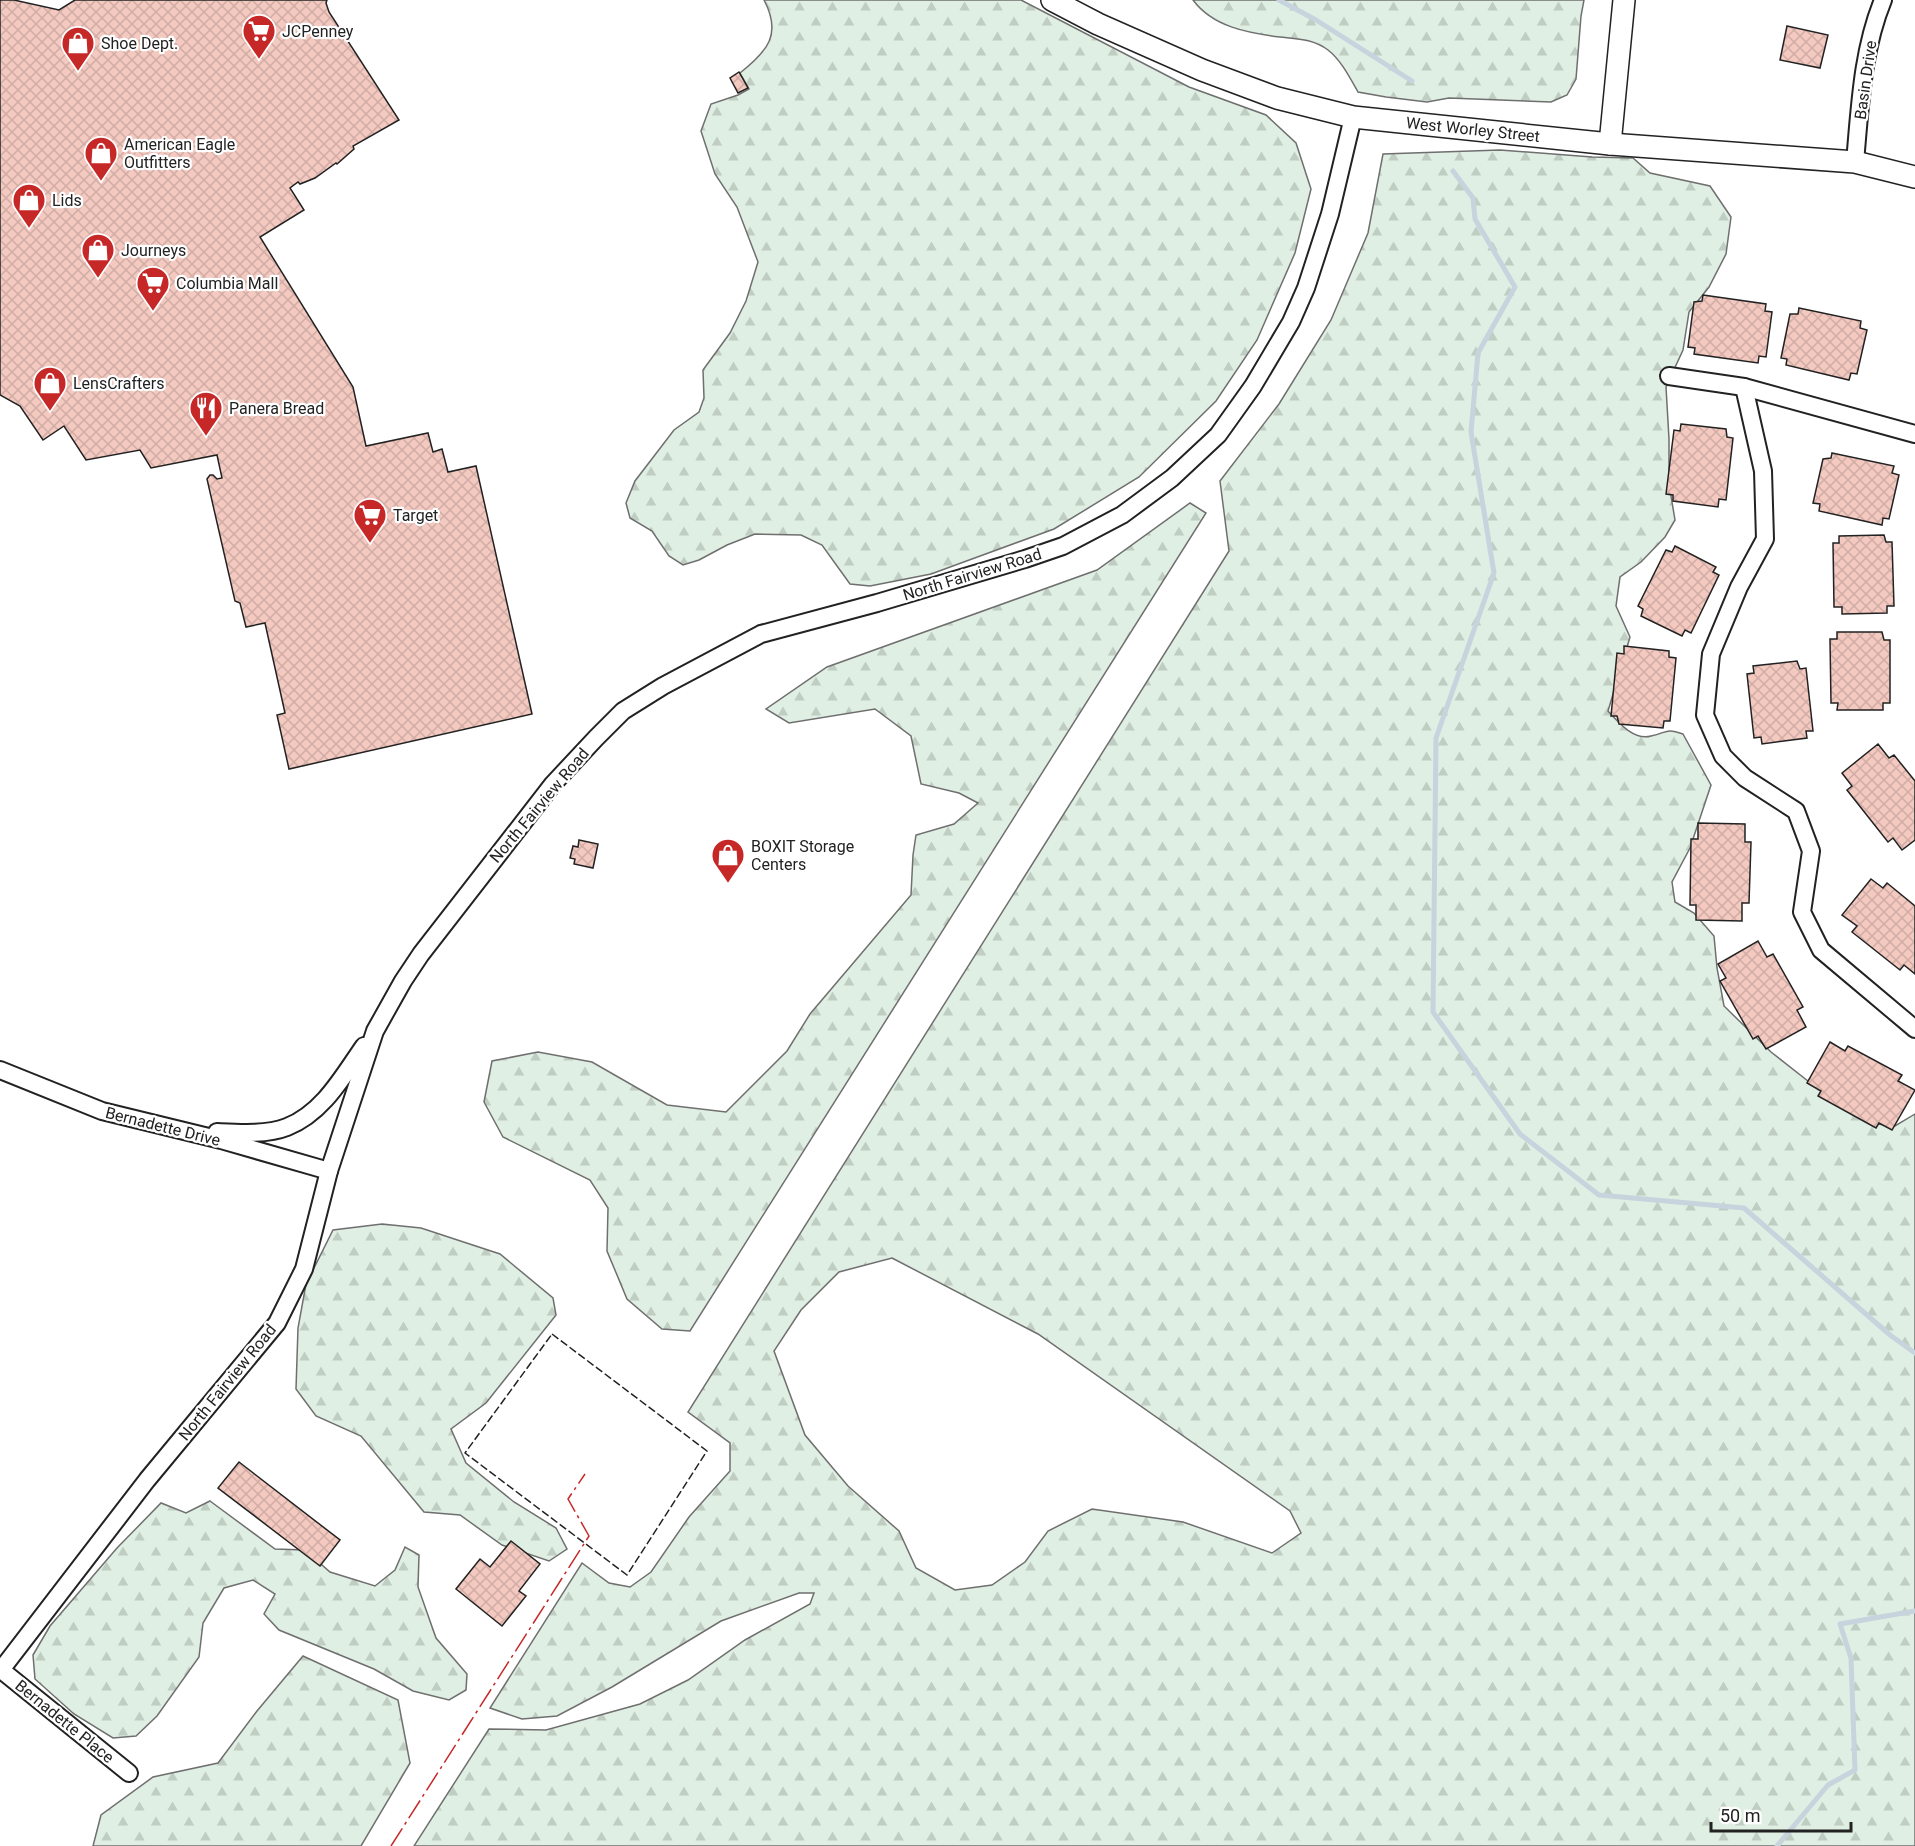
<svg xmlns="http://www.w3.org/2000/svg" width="1915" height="1846" viewBox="0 0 1915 1846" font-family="Roboto,sans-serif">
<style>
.forest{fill:url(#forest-firs);stroke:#6f6f6f;stroke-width:1.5;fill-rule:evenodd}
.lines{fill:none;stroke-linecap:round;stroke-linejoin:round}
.stream{stroke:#c7d3dd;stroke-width:5}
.building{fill:url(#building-cross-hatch);stroke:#222;stroke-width:1.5}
.minor-casing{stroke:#222;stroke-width:20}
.tertiary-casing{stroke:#222;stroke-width:24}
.minor{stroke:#fff;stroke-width:16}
.tertiary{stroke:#fff;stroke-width:21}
.fence{stroke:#222;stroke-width:1.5;stroke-dasharray:8 3;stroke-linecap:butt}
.power{stroke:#c62828;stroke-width:1.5;stroke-dasharray:21 4.5 3 4.5;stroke-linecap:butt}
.labels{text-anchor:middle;stroke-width:4.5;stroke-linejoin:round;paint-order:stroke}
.poi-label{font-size:16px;fill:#222;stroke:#fff;text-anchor:start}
.street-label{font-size:16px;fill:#222;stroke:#fff}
</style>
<defs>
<pattern id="forest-firs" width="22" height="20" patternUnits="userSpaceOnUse" patternTransform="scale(1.5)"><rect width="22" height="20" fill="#e0efe3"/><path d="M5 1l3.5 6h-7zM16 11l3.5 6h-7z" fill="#c0cdc2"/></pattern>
<pattern id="building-cross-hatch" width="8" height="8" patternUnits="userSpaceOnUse" patternTransform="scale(1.5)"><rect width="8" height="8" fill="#f3c9c0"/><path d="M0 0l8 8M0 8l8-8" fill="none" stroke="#d0aca5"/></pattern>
</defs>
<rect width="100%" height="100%" fill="#fff"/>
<!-- forest -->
<g class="forest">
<path d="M 764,0 L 1021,0 L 1189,87 L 1266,115 L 1296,143 L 1311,189 L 1295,253 L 1257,340 L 1216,401 L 1139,477 L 1054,529 L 931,574 L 870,586 L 850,584 L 822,545 L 801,535 L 755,534 L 727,545 L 699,560 L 683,565 L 669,556 L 652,531 L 630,518 L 626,503 L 635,481 L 674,430 L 699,412 L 704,398 L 703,370 L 730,333 L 746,301 L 758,262 L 737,207 L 715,174 L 701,131 L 711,104 L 738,95 L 749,89 L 740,73 C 768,51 782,34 764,0 Z"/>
<path d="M 1193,0 L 1584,0 L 1581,16 L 1576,79 L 1567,95 L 1551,102 L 1449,98 L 1427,102 L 1386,97 L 1358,92 C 1350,78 1341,60 1328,50 C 1313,39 1298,39 1280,37 C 1248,33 1213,27 1193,0 Z"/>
<path d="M 1500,150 L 1592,157 L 1633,158 L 1650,173 L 1710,186 L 1731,217 L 1726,254 L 1709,287 L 1689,312 L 1683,350 L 1666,387 L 1669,439 L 1669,484 L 1675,520 L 1665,537 L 1641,562 L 1620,577 L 1616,606 L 1630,637 L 1608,711 C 1618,722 1634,741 1651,736 C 1669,732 1665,728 1683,734 L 1711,785 L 1690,848 L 1672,882 L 1675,902 L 1694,913 L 1714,936 L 1717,968 L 1724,1006 L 1771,1052 L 1813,1085 L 1869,1123 L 1895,1126 L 1915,1114 L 1915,1846 L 414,1846 L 489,1729 L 546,1730 L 640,1704 L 688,1680 L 745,1640 L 810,1604 L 814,1593 L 799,1593 L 721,1621 L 612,1687 L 557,1716 L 522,1719 L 490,1708 L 582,1563 L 609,1583 L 630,1587 L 651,1572 L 689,1517 L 730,1471 L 730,1443 L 688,1412 L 1229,551 L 1220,481 L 1279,404 L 1331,320 L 1368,233 L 1383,154 ZM 892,1258 L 1038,1334 L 1290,1511 L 1301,1533 L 1272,1553 L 1183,1522 L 1092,1509 L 1048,1531 L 1025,1562 L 992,1585 L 955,1590 L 916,1568 L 899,1531 L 848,1486 L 805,1435 L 774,1351 L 801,1310 L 839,1272 Z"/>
<path d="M 1190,503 L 1206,513 L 690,1331 L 662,1329 L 627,1299 L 607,1251 L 608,1208 L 590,1180 L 503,1137 L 484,1102 L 492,1061 L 538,1052 L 592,1062 L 667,1105 L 726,1112 L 787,1051 L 810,1014 L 911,895 L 913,855 L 916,835 L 954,824 L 978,803 L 959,793 L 921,784 L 911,736 L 875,709 L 789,723 L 766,709 L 827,667 L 1097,570 Z"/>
<path d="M 382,1224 L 421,1228 L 500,1254 L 553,1298 L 556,1315 L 486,1403 L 451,1429 L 466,1463 L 514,1502 L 556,1528 L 567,1549 L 549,1561 L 502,1545 L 460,1515 L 424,1512 L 361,1436 L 316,1416 L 296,1389 L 298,1328 L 306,1284 L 333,1230 Z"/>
<path d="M 210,1501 L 275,1549 L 305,1550 L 330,1572 L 375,1586 L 395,1570 L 405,1547 L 419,1555 L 418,1587 L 436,1638 L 467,1674 L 466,1690 L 449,1700 L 413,1691 L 374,1669 L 279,1630 L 264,1614 L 275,1594 L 253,1580 L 224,1588 L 203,1623 L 199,1657 L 157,1716 L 136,1736 L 113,1738 L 74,1714 L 35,1679 L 33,1655 L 50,1626 L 117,1548 L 161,1503 L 186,1513 Z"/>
<path d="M 303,1656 L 398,1700 L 410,1763 L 361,1846 L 93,1846 L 101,1815 L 153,1777 L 218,1763 L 257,1711 Z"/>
</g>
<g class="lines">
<!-- stream -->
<g class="stream">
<path d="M 1279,0 L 1316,20 L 1412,81"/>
<path d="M 1453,171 L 1473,198 L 1475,219 L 1515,287 L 1478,353 L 1471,432 L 1494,573 L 1436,738 L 1433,1012 L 1520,1134 L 1599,1195 L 1744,1208 L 1890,1335 L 1915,1353"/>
<path d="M 1777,1846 L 1828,1785 L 1855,1770 L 1851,1658 L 1840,1624 L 1915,1611"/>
</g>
</g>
<!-- building -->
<g class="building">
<path d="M 0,0 L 14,0 L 59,10 L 75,0 L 327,0 L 326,3 L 329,12 L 399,120 L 353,146 L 354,149 L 337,164 L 336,163 L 315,178 L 300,184 L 298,182 L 290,188 L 304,210 L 260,237 L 353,387 L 366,446 L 428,433 L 433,452 L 442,449 L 448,472 L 476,466 L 532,714 L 289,769 L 277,715 L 285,713 L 265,623 L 246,627 L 240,603 L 235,601 L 207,479 L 210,475 L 213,475 L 217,479 L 222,478 L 217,455 L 151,468 L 140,450 L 86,460 L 64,426 L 43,440 L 20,406 L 0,395 Z"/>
<path d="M 1787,26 L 1828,35 L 1820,68 L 1780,60 Z"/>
<path d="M 739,72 L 748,88 L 738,93 L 730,78 Z"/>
<path d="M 1703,295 L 1766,304 L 1765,311 L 1772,312 L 1766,357 L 1759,356 L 1758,363 L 1694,354 L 1695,348 L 1688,347 L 1694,302 L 1702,301 Z"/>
<path d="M 1799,308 L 1861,321 L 1860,328 L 1867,330 L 1857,374 L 1851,373 L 1849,380 L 1786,365 L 1787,359 L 1781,358 L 1790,314 L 1798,314 Z"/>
<path d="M 1681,424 L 1726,429 L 1727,437 L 1733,438 L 1726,500 L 1719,499 L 1718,507 L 1673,501 L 1673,495 L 1666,494 L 1674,430 L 1680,431 Z"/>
<path d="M 1832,453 L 1894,466 L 1892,473 L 1899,475 L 1889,519 L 1883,518 L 1882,525 L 1819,511 L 1820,504 L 1813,503 L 1823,459 L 1831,458 Z"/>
<path d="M 1884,535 L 1886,542 L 1892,542 L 1894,606 L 1887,606 L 1887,613 L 1842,614 L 1842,607 L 1834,607 L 1833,543 L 1839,543 L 1839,536 Z"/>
<path d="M 1675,546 L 1716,567 L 1713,572 L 1719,575 L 1691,633 L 1685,630 L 1682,636 L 1641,616 L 1643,609 L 1638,606 L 1666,550 L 1672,552 Z"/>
<path d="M 1837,632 L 1882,632 L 1884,640 L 1890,640 L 1890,703 L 1883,703 L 1883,710 L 1837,710 L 1838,703 L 1831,703 L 1830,639 L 1837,639 Z"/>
<path d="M 1624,646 L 1669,651 L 1669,657 L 1676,658 L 1670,721 L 1664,721 L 1663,728 L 1619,724 L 1617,716 L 1611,716 L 1617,653 L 1624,654 Z"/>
<path d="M 1797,661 L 1800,669 L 1806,668 L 1813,731 L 1806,731 L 1807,738 L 1762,744 L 1761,737 L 1754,738 L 1747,674 L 1754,673 L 1753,666 Z"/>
<path d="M 1878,744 L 1889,758 L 1894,755 L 1915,781 L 1915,840 L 1902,850 L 1893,838 L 1888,842 L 1847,790 L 1852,786 L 1842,773 Z"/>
<path d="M 1698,823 L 1745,824 L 1745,842 L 1751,842 L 1749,903 L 1742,903 L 1742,921 L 1696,920 L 1696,905 L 1690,905 L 1691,839 L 1698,839 Z"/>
<path d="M 579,840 L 598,844 L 593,868 L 574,864 L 575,859 L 570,858 L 573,846 L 578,847 Z"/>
<path d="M 1871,879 L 1883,888 L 1887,883 L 1915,906 L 1915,974 L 1904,965 L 1900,970 L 1852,932 L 1857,926 L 1842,915 Z"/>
<path d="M 1758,941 L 1767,957 L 1773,954 L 1803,1007 L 1797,1010 L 1806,1027 L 1766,1049 L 1758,1036 L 1753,1039 L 1720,981 L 1726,978 L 1718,964 Z"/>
<path d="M 1830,1042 L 1845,1051 L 1848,1046 L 1902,1075 L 1898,1081 L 1915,1090 L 1892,1130 L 1879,1123 L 1876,1128 L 1818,1096 L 1821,1091 L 1807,1083 Z"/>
<path d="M 239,1462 L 340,1540 L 320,1566 L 218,1488 Z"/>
<path d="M 511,1541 L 540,1564 L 519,1591 L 526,1596 L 502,1626 L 456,1589 L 480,1559 L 490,1567 Z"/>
</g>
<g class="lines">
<!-- minor casing -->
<g class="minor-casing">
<g id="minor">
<path d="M 1855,162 C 1860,107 1862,51 1883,0"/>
<path d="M 1669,376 L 1744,387 L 1915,434"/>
<path d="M 1744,387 L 1763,471 L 1765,539 L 1739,587 L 1711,654 L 1705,715 L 1723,756 L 1745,778 L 1796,811 L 1811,851 L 1802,912 L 1821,950 L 1915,1029"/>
<path d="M 0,1070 L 102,1111 L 221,1140 L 329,1171"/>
<path d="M 217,1132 C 238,1133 267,1135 287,1127 C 323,1113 343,1076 364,1046"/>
<path d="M 0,1669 L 129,1773"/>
<path d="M 1,1670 L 147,1480 L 277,1323 L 304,1269 L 329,1171 L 375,1031 L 403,981 L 421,954 L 553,784 L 596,738 L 623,711 L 663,686 L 761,634 L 877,603 L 1025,559 L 1063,546 L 1122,515 L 1172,478 L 1218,435 L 1253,386 L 1291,322 L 1306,288 L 1330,214 L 1353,117"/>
</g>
</g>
<!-- tertiary casing -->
<g class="tertiary-casing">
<g id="tertiary">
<path d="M 1052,0 L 1098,24 L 1202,70 L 1277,98 L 1353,117 L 1610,144 L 1855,162 L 1915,177"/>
<path d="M 1610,144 L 1624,0"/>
</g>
</g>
<!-- minor -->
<use href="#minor" class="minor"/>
<!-- tertiary -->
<use href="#tertiary" class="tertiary"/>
<!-- fence -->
<path class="fence" d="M 552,1334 L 707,1451 L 627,1575 L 465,1453 Z"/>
<!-- power -->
<path class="power" d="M 391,1846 L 589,1536 L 568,1499 L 585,1474"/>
</g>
<!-- icons -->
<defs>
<g id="supermarket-pin" transform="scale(1.725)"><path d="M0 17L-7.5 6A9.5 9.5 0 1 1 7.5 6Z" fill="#c62828" stroke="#fff"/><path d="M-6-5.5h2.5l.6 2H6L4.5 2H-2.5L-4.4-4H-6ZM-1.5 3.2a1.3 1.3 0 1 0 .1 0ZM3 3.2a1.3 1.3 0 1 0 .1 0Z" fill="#fff"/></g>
<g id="shop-pin" transform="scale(1.725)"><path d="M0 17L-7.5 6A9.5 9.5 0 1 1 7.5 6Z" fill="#c62828" stroke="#fff"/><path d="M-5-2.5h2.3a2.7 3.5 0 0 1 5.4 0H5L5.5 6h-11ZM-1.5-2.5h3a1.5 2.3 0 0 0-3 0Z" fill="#fff"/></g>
<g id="restaurant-pin" transform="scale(1.725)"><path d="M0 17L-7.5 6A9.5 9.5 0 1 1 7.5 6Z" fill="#c62828" stroke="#fff"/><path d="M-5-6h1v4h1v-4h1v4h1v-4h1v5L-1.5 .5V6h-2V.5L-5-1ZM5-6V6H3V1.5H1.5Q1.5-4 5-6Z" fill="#fff"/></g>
</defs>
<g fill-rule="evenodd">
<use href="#supermarket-pin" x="259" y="31"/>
<use href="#shop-pin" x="78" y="43"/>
<use href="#shop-pin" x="101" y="153"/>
<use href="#shop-pin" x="29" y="200"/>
<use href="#shop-pin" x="98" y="250"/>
<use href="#supermarket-pin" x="153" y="283"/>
<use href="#shop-pin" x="50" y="383"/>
<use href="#restaurant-pin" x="206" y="408"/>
<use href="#supermarket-pin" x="370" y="515"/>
<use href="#shop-pin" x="728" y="855"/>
</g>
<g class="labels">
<!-- poi labels -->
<g class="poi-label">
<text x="282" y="37">JCPenney</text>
<text x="101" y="49">Shoe Dept.</text>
<text x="124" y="150">American Eagle<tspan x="124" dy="18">Outfitters</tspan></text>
<text x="52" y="206">Lids</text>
<text x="121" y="256">Journeys</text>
<text x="176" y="289">Columbia Mall</text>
<text x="73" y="389">LensCrafters</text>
<text x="229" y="414">Panera Bread</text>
<text x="393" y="521">Target</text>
<text x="751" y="852">BOXIT Storage<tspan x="751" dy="18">Centers</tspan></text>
</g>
<!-- street labels -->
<g class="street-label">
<text transform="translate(1865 80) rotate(-82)" y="6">Basin Drive</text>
<text transform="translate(1473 129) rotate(6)" y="6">West Worley Street</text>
<text transform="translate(972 574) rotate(-17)" y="6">North Fairview Road</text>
<text transform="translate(539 805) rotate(-50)" y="6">North Fairview Road</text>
<text transform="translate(163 1126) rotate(14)" y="6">Bernadette Drive</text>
<text transform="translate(227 1382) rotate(-51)" y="6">North Fairview Road</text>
<text transform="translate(65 1721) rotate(39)" y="6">Bernadette Place</text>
</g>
</g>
<!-- scale -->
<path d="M1711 1822v9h140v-9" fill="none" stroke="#222222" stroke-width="3"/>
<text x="1720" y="1822" font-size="18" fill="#222222" stroke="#ffffff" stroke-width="4.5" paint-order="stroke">50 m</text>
</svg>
